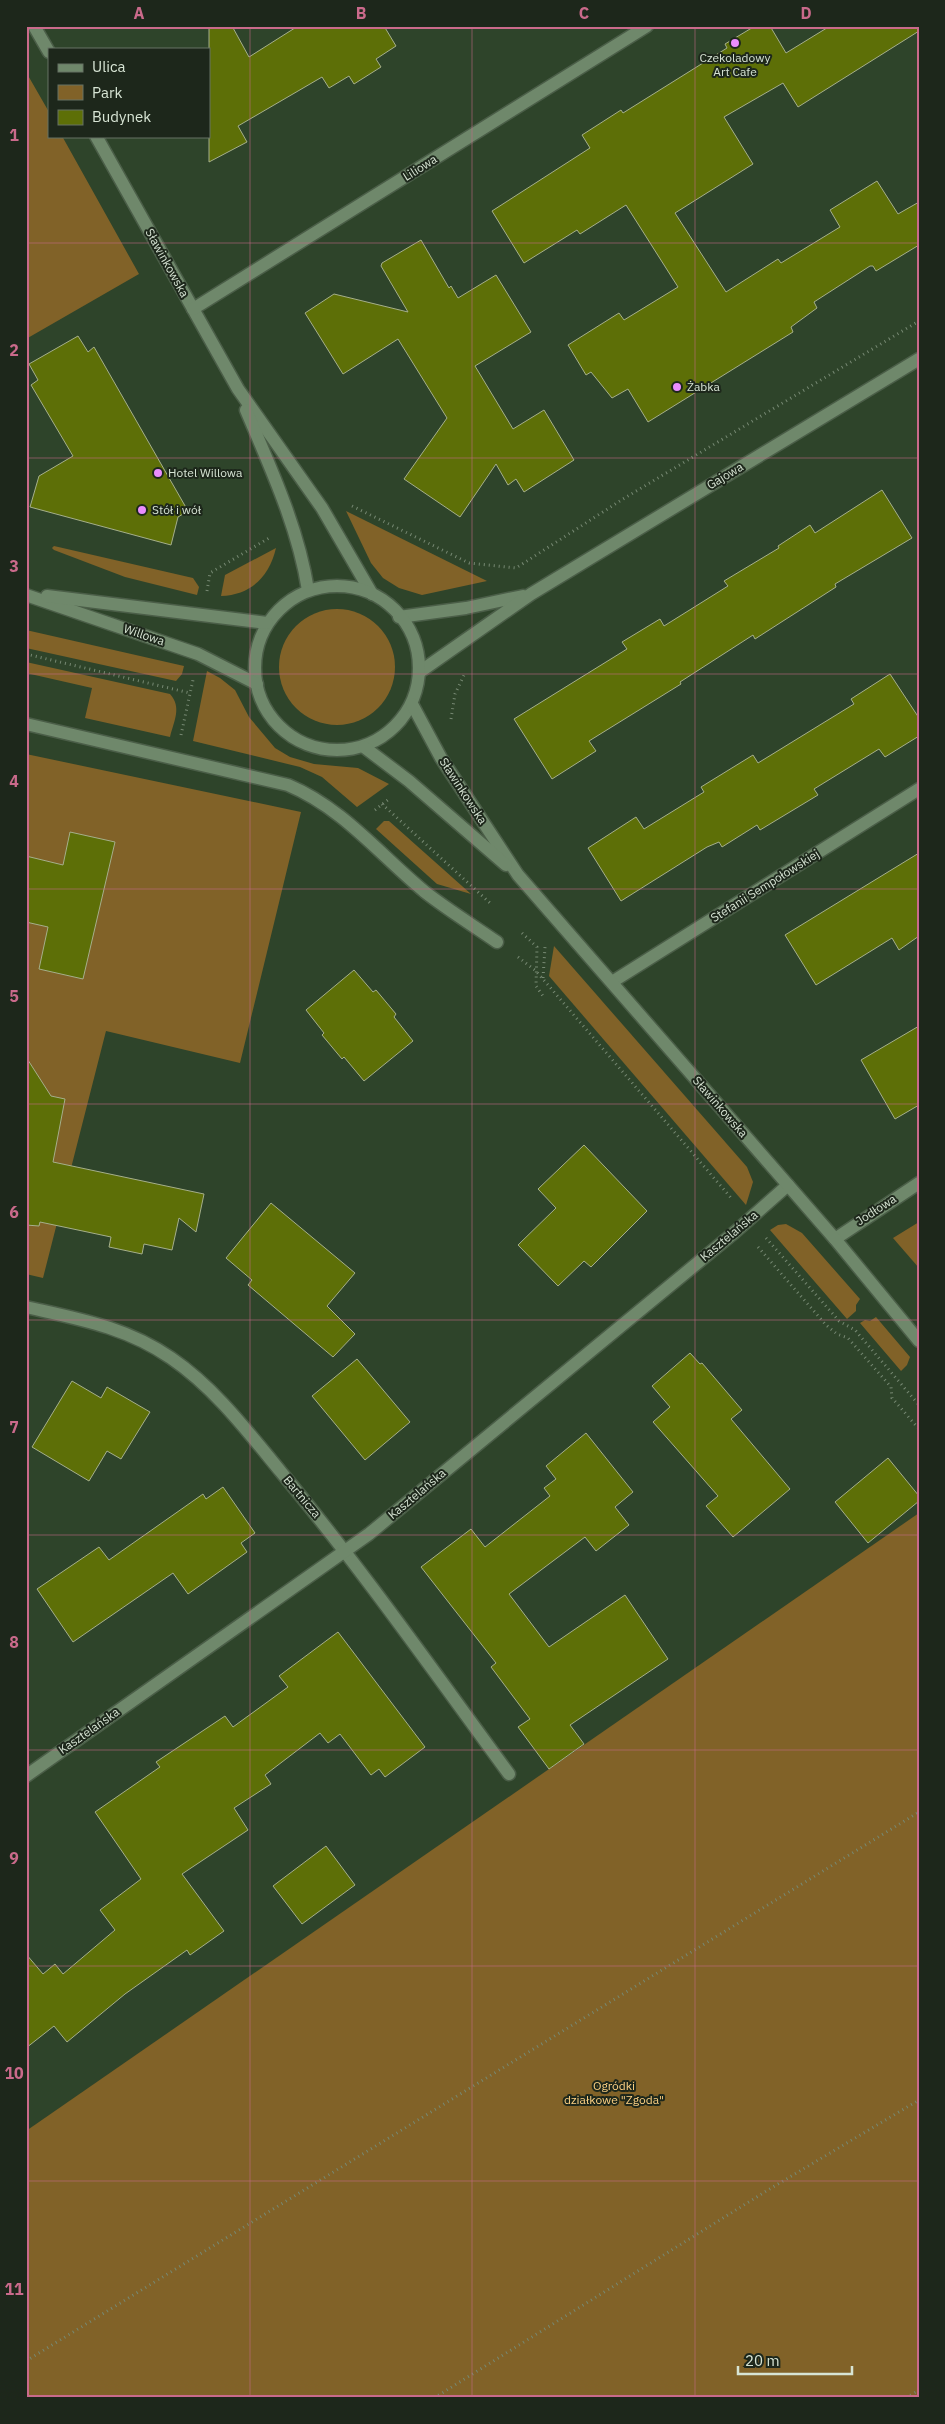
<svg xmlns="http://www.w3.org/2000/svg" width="945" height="2424" viewBox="0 0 945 2424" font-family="'IBM Plex Sans',sans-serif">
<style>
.green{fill:#816228}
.building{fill:#5d6f07;stroke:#a5af8b}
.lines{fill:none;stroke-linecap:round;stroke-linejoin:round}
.service-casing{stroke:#4b5e48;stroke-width:15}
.minor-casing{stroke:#4b5e48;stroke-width:15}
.tertiary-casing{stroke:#4b5e48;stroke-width:15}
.path{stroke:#778973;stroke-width:3;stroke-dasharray:1 4;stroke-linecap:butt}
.service{stroke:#6f886b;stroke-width:12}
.minor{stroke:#6f886b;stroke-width:12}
.tertiary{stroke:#6f886b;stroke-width:12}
.grid{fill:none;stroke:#ca6a8b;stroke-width:1;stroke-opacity:0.55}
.poi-dot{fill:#ea8dfd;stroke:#1d271b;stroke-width:2}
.labels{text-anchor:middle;stroke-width:4;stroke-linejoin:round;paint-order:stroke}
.poi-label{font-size:12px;fill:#d7e4d4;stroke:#1d271b;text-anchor:start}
.street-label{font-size:12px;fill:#d7e4d4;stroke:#1d271b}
.park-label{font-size:12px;fill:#fdd184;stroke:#1d271b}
.neatline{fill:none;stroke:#ca6a8b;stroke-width:2}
.grid-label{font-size:16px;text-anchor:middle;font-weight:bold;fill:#ca6a8b}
</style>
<rect width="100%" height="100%" fill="#2e442a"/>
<!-- green -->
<g class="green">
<path d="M 26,72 L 49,112 L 49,136 L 62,136 L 139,274 L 26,339 Z"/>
<path d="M 346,511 L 487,581 L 422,595 L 399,588 L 383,578 L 371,563 Z"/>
<path d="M 54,546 L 193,578 L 199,587 L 197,595 L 125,577 L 54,550 L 52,548 Z"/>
<path d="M 276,548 C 269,577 251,595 221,596 L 225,575 Z"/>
<circle cx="337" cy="667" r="58"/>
<path d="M 26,630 L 184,666 L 182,674 L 176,681 L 26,648 Z"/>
<path d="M 26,662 L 170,694 C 182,707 174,721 170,737 L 85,718 L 92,688 L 26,673 Z"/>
<path d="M 207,671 L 220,678 L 235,690 L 249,717 L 275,748 L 290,757 L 314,764 L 358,768 L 389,784 L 357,807 L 322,777 L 300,767 L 193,741 Z"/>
<path d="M 26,754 L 301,812 L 240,1063 L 106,1031 L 43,1278 L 26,1274 Z"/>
<path d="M 384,821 L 389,821 L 471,894 L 437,884 L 376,829 Z"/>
<path d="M 554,946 L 747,1167 L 753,1182 L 746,1205 L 549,976 Z"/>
<path d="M 919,1222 L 919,1268 L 893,1238 Z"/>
<path d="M 786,1224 L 802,1233 L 860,1299 L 856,1305 L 856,1311 L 847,1319 L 770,1230 L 778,1225 Z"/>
<path d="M 876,1317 L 910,1357 L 907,1365 L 901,1371 L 860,1323 L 865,1320 L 870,1321 Z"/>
<path d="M 919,1513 L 919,2398 L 26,2398 L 26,2131 Z"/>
</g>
<!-- building -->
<g class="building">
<path d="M 209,26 L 232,26 L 249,57 L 298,26 L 384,26 L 396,46 L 376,59 L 381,67 L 354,84 L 349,76 L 329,88 L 322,77 L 238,126 L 247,142 L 209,162 Z"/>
<path d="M 755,26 L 770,26 L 786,53 L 830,26 L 919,26 L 919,31 L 798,107 L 783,83 L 724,117 L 753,164 L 675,213 L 726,292 L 778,259 L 781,263 L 840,227 L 830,210 L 877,181 L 898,214 L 919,202 L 919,245 L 876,271 L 873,266 L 870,266 L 814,302 L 817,308 L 791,327 L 793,332 L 648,422 L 628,389 L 612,398 L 591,372 L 586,375 L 568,345 L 619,313 L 624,320 L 678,287 L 626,205 L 580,234 L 577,230 L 524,263 L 492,211 L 590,148 L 582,135 L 621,110 L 623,113 L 727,48 L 725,44 Z"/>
<path d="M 421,240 L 449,288 L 451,286 L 458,298 L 496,275 L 531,332 L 475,366 L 513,429 L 544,410 L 574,460 L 524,492 L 516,479 L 508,485 L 496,464 L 460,517 L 404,479 L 447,418 L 398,339 L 343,374 L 305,313 L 334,294 L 408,312 L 381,266 L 382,263 Z"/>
<path d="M 78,336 L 88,352 L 94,347 L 188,511 L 178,517 L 171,545 L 30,507 L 39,476 L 73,456 L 31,385 L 38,380 L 29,364 Z"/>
<path d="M 882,490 L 912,538 L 835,584 L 836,587 L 755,639 L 753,635 L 680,682 L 681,684 L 589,741 L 596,751 L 552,779 L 514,719 L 627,649 L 622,642 L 660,619 L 664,626 L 728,586 L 724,581 L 779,548 L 778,546 L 810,525 L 815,533 Z"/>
<path d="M 890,674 L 919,718 L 919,736 L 885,757 L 879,749 L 814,789 L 818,795 L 760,830 L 757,825 L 722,847 L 719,842 L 707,847 L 621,901 L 588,848 L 636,817 L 644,829 L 704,792 L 701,787 L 753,755 L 758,763 L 854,704 L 851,699 Z"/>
<path d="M 70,832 L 115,842 L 83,979 L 39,969 L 48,927 L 26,922 L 26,856 L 63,865 Z"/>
<path d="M 919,853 L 919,936 L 899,950 L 892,938 L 816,985 L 785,935 Z"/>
<path d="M 354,970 L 373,992 L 376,990 L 396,1014 L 394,1017 L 413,1041 L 364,1081 L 344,1057 L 342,1059 L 322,1035 L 324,1033 L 306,1010 Z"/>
<path d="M 919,1026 L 919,1105 L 895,1119 L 861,1060 Z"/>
<path d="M 26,1057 L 51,1096 L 65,1099 L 53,1162 L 204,1194 L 196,1232 L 179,1218 L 172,1250 L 144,1244 L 142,1254 L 109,1247 L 111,1237 L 40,1222 L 39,1226 L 26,1225 Z"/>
<path d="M 584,1145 L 647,1211 L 591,1267 L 584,1261 L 558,1286 L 518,1245 L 556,1208 L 538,1189 Z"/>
<path d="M 271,1203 L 355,1273 L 327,1306 L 355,1334 L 333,1357 L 248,1285 L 252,1280 L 226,1258 Z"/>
<path d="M 690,1353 L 700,1364 L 702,1363 L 742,1410 L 731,1419 L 790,1489 L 733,1537 L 706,1506 L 718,1496 L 653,1422 L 670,1407 L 652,1386 Z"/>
<path d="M 357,1359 L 410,1422 L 365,1460 L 312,1396 Z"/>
<path d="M 72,1381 L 101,1398 L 107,1387 L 150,1412 L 121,1459 L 107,1451 L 89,1481 L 32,1447 Z"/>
<path d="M 586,1433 L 633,1492 L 615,1507 L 629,1525 L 596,1551 L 585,1537 L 509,1594 L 549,1647 L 625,1595 L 668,1659 L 570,1725 L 584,1744 L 549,1769 L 518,1727 L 530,1719 L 491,1667 L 496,1663 L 421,1567 L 471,1529 L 485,1547 L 550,1496 L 544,1488 L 556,1479 L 546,1466 Z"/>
<path d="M 888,1458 L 919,1496 L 919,1501 L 868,1543 L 835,1502 Z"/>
<path d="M 223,1487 L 255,1533 L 241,1543 L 247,1552 L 188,1594 L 173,1573 L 73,1642 L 37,1589 L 99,1547 L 109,1560 L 203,1494 L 206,1499 Z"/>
<path d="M 338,1632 L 425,1747 L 385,1777 L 379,1769 L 371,1775 L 340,1734 L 328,1743 L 320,1733 L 265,1775 L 271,1784 L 234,1808 L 248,1830 L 182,1874 L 224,1931 L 190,1955 L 187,1950 L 125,1994 L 67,2042 L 54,2026 L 26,2048 L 26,1954 L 43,1974 L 55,1964 L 63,1974 L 115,1930 L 100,1910 L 141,1879 L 95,1812 L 160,1767 L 156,1762 L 225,1716 L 233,1727 L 288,1687 L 279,1676 Z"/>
<path d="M 326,1846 L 355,1885 L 302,1924 L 273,1886 Z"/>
</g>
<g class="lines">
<!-- service casing -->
<g class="service-casing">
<path id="service" d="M 26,724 L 288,785 C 343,808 380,855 425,892 C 448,910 474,926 497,942"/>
</g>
<!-- minor casing -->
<g class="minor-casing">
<g id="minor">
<path d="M 34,26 L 49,52"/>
<path d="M 96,136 L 238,389 L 322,508 L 372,594"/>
<path d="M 193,309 L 647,26"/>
<path d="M 246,410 C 271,469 298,527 308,590"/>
<path d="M 399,617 L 466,608 L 523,596"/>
<path d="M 421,671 L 531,594 L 919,359"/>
<path d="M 612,982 L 919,789"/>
<path d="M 835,1239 L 919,1183"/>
<path d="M 26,1307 C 79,1319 126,1327 171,1358 C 215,1388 248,1432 281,1472 C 362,1569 434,1672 509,1774"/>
<path d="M 26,1776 L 369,1534 L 735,1232 L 788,1185"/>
</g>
</g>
<!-- tertiary casing -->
<g class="tertiary-casing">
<g id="tertiary">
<circle cx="337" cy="668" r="82"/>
<path d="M 26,595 L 198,654 L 257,684"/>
<path d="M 47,596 L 267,623"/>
<path d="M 412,704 L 441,758 L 518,875 L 835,1239 L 919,1341"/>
<path d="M 364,747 L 409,781 L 506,865"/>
</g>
</g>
<!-- path -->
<g class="path">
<path d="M 352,506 L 469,563 L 516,568 L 623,499 L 919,321"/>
<path d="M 207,591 L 210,573 L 269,538"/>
<path d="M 26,654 L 190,693"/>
<path d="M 451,719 L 455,694 L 465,673"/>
<path d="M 181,735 L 193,680"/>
<path d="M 382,804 L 490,903"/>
<path d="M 375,810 L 389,799"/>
<path d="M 522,933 L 537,947 L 536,986 L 543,996"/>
<path d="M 518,957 L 536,971 L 732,1199"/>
<path d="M 543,978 L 545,947"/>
<path d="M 766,1238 L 839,1321 L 855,1330 L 919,1405"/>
<path d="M 758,1247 L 826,1325 L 837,1334 L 848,1338 L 891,1387 L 892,1398 L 919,1429"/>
<path d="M 26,2361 L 919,1812"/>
<path d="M 434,2398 L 768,2190 L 919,2100"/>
<path d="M 906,2398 L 919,2390"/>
</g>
<!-- service -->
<use href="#service" class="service"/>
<!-- minor -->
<use href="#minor" class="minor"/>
<!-- tertiary -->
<use href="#tertiary" class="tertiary"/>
</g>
<!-- grid -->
<path class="grid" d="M 250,26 L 250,2398M 472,26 L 472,2398M 695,26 L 695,2398M 26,243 L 919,243M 26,458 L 919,458M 26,674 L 919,674M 26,889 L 919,889M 26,1104 L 919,1104M 26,1320 L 919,1320M 26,1535 L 919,1535M 26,1750 L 919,1750M 26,1966 L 919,1966M 26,2181 L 919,2181"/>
<!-- markers -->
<g class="poi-dot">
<circle cx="735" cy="43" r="5"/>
<circle cx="677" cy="387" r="5"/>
<circle cx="158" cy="473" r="5"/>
<circle cx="142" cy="510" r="5"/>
</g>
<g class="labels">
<!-- poi labels -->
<g class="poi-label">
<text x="735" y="62" text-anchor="middle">Czekoladowy<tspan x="735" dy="14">Art Cafe</tspan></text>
<text x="687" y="391">Żabka</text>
<text x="168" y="477">Hotel Willowa</text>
<text x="152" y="514">Stół i wół</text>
</g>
<!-- street labels -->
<g class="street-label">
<text transform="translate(420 168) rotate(-32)" y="4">Liliowa</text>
<text transform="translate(167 263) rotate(61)" y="4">Sławinkowska</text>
<text transform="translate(725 476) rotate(-31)" y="4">Gajowa</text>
<text transform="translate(144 635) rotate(19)" y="4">Willowa</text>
<text transform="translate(463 791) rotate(57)" y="4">Sławinkowska</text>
<text transform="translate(765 886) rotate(-32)" y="4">Stefanii Sempołowskiej</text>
<text transform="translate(720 1107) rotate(49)" y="4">Sławinkowska</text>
<text transform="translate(876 1210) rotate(-33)" y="4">Jodłowa</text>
<text transform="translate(729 1236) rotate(-40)" y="4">Kasztelańska</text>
<text transform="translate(417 1494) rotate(-40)" y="4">Kasztelańska</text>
<text transform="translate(302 1497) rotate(50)" y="4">Bartnicza</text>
<text transform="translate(89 1731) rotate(-35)" y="4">Kasztelańska</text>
</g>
<!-- park labels -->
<g class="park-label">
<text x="614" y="2090">Ogródki<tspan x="614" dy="14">działkowe "Zgoda"</tspan></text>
</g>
</g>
<!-- border -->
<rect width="945" height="2424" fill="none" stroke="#1d271b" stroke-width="55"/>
<!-- legend -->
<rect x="48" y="48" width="162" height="90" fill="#1d271b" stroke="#677365"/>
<rect x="58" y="64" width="25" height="8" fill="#6f886b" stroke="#677365"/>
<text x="92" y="72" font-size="15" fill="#d7e4d4">Ulica</text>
<rect x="58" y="85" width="25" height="15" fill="#816228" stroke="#677365"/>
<text x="92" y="98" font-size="15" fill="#d7e4d4">Park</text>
<rect x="58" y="110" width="25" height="15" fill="#5d6f07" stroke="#677365"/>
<text x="92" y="122" font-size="15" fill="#d7e4d4">Budynek</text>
<!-- scale -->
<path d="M738 2366v8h114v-8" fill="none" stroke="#d7e4d4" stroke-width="2.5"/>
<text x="745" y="2366" font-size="15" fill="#d7e4d4" stroke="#1d271b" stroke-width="4" paint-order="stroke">20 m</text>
<rect x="28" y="28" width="890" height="2368" class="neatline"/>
<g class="grid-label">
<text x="139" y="19">A</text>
<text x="361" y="19">B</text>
<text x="584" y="19">C</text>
<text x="806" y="19">D</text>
<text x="14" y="141">1</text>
<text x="14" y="356">2</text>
<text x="14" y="572">3</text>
<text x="14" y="787">4</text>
<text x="14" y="1002">5</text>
<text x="14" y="1218">6</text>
<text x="14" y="1433">7</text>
<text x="14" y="1648">8</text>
<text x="14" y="1864">9</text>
<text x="14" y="2079">10</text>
<text x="14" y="2295">11</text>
</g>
</svg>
